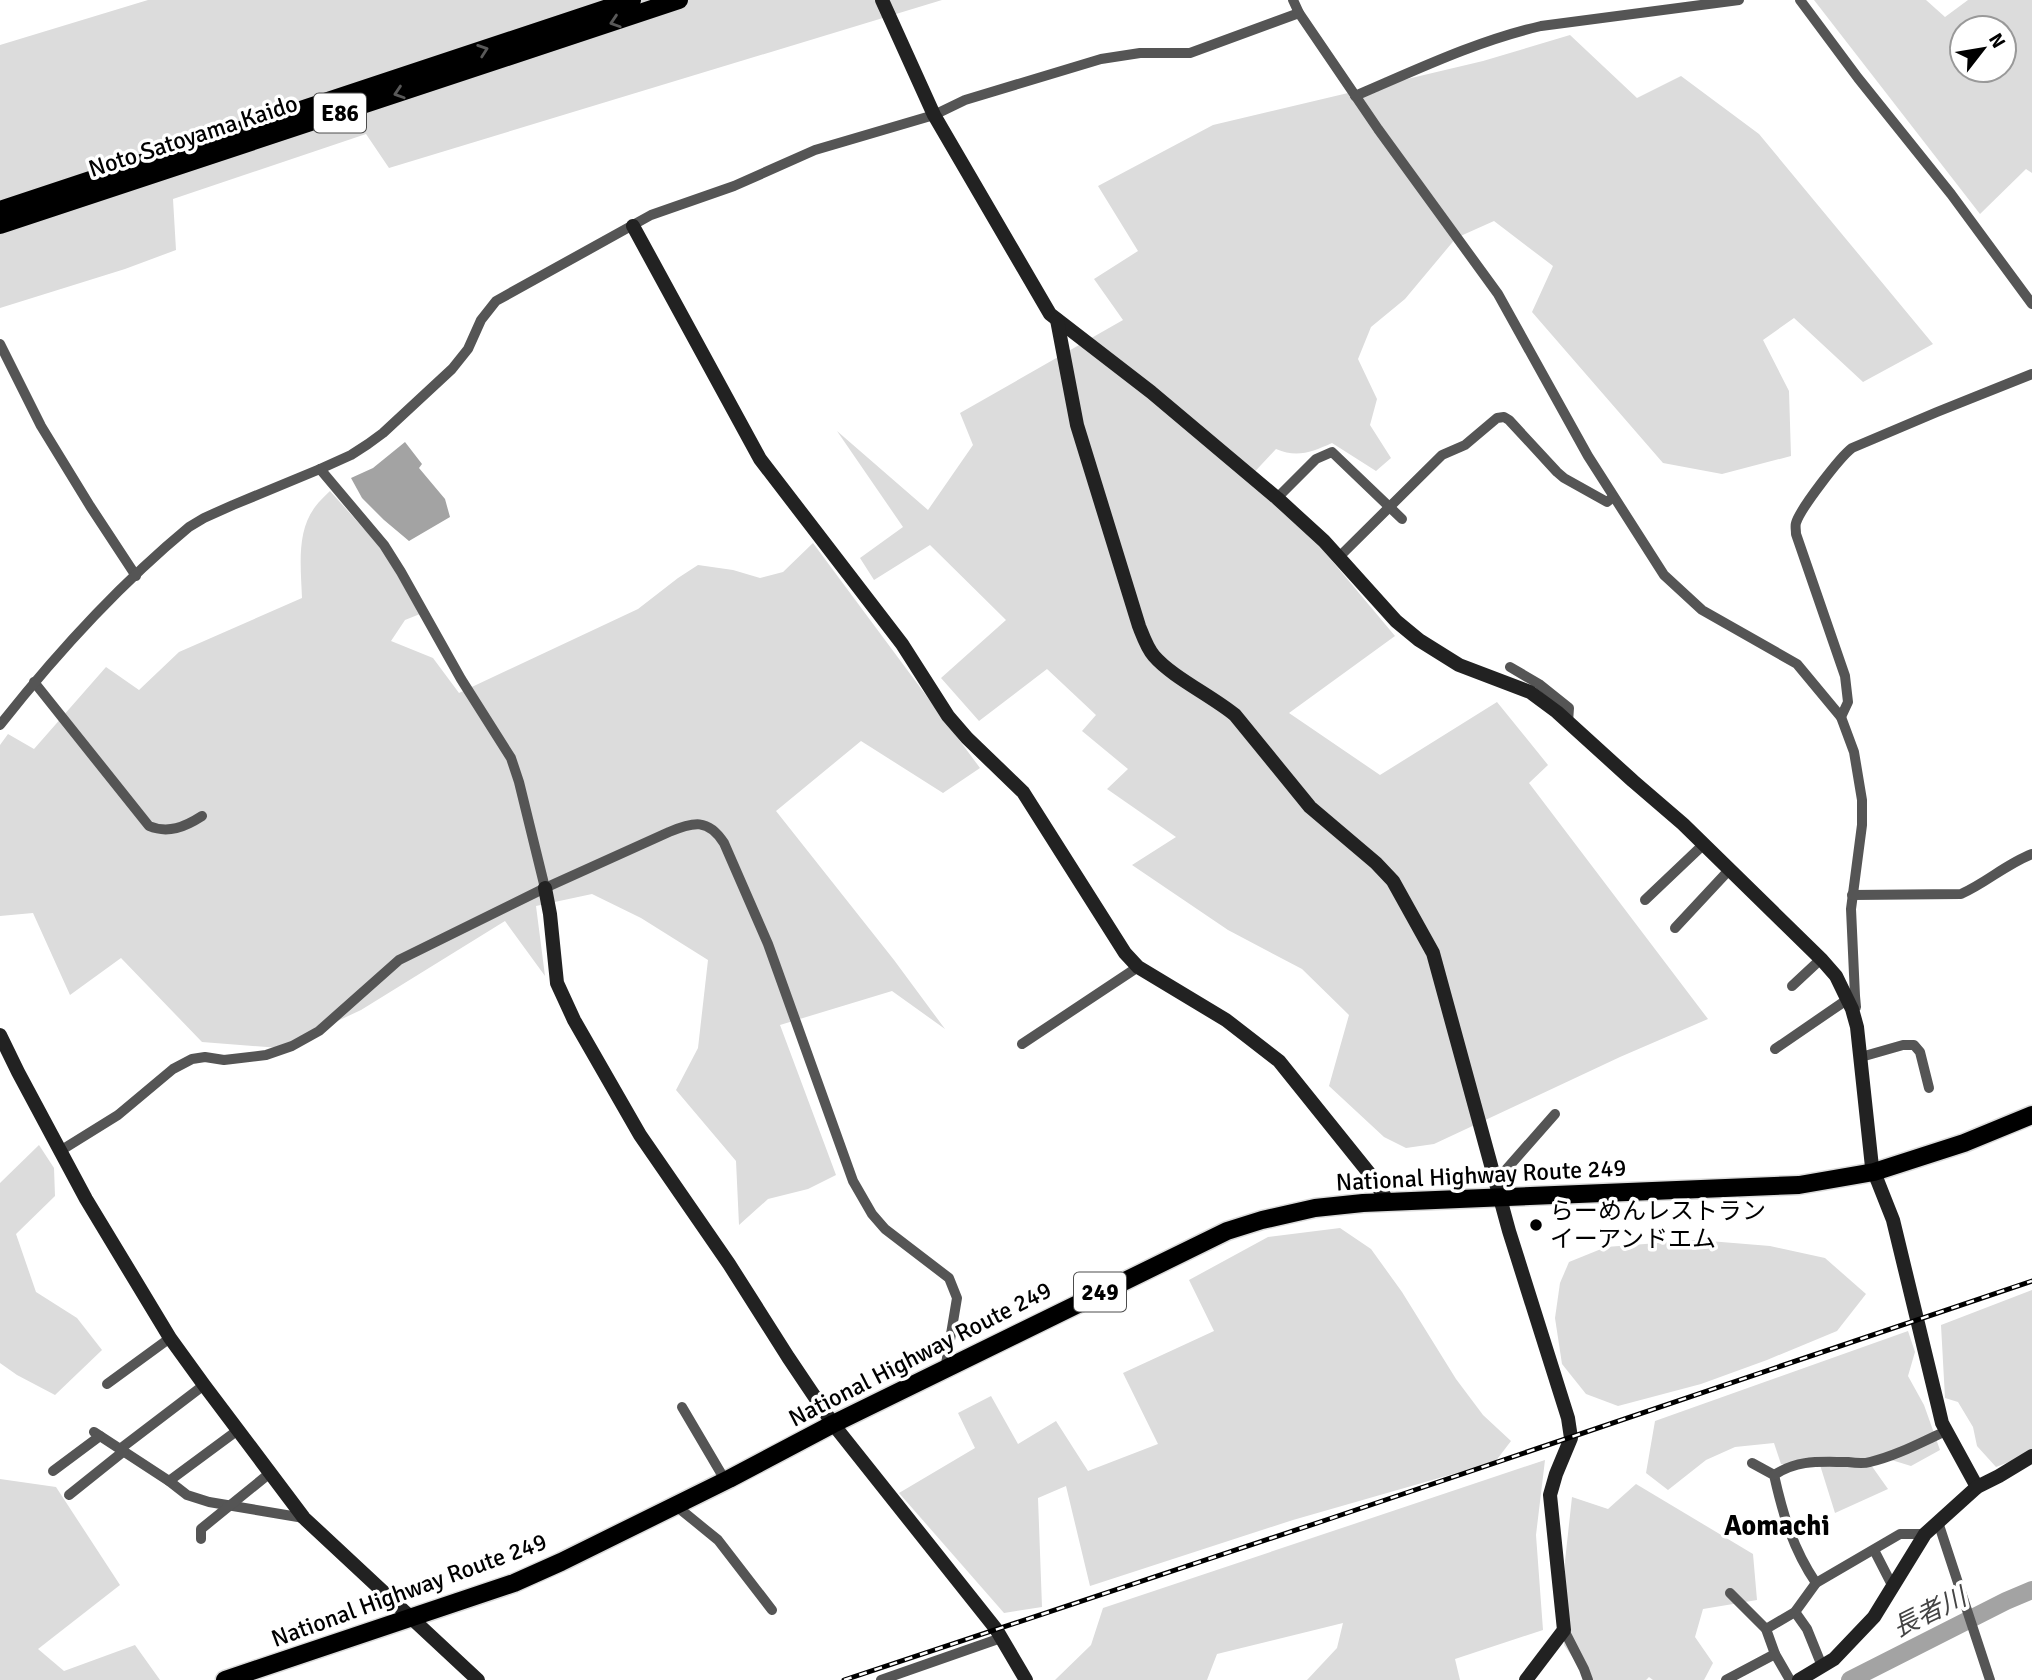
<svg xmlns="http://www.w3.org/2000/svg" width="2032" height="1680" viewBox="0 0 2032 1680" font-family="Signika,'Noto Sans JP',sans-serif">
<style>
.green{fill:#dcdcdc;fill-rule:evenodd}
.water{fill:#a3a3a3}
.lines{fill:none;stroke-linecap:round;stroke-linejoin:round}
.river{stroke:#a3a3a3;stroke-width:18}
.highway-casing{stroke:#dbdbdb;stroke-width:21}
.street{stroke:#555;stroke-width:10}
.secondary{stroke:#222;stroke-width:14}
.highway{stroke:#000;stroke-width:18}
.rail-casing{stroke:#000;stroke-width:5}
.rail{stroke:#fff;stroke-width:2.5;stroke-dasharray:8;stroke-linecap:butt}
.oneway{stroke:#595959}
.poi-dot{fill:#000;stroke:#fff;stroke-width:2.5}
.labels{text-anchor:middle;stroke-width:7;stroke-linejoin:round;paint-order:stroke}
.shield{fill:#fff;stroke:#4c4c4c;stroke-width:2}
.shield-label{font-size:23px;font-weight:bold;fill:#000}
.street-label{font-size:24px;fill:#000;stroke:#fff}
.poi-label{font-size:24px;fill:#000;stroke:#fff;text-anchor:start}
.water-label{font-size:26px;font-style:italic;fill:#444;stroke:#fff}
.quarter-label{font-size:28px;font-weight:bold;fill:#000;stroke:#fff}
</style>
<rect width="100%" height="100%" fill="#fff"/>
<!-- green -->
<g class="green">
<path d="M 148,0 L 942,0 L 389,168 L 366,134 L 173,199 L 176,250 L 125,269 L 0,308 L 0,45 Z"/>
<path d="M 1814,0 L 1926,0 L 1945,17 L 1968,0 L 2032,0 L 2032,173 L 2026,169 L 1980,214 ZM 1962,28 L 2004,28 L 2004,70 L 1962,70 Z"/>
<path d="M 1570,35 L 1637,98 L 1681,76 L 1759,134 L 1933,344 L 1863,382 L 1794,318 L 1763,340 L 1789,391 L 1791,456 L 1722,474 L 1663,463 L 1532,312 L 1553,266 L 1494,221 L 1456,238 L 1405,299 L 1371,327 L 1358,359 L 1377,399 L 1370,425 L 1391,458 L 1376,471 L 1332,443 C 1312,452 1297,458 1276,449 L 1247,480 L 1307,531 L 1395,636 L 1289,713 L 1380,775 L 1497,702 L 1548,765 L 1529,783 L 1708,1019 L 1620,1057 L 1434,1144 L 1406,1148 L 1384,1137 L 1329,1086 L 1349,1015 L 1302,969 L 1228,930 L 1132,865 L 1176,837 L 1107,789 L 1128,769 L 1082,731 L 1096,715 L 1047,669 L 979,721 L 941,678 L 1006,620 L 930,545 L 874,580 L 860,558 L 903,527 L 837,431 L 928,510 L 973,445 L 960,413 L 1123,320 L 1094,279 L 1138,251 L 1098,186 L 1213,125 L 1483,61 Z"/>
<path d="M 330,491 L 381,548 L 420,614 L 405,620 L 391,641 L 433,658 L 459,693 L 638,609 L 678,578 L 698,565 L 733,570 L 760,578 L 783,572 L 813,543 L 980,768 L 943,793 L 861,741 L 776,811 L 894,960 L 945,1029 L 892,991 L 780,1025 L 836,1175 L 808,1189 L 768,1199 L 739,1225 L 736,1161 L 676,1090 L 698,1048 L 708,960 L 641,918 L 592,894 L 536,906 L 545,976 L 505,921 L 361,1010 L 280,1048 L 202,1042 L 121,958 L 70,995 L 33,913 L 0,916 L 0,745 L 8,734 L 34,749 L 106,667 L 139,690 L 179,652 L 302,598 C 301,568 296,532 315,507 C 319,501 325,496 330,491 Z"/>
<path d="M 39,1145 L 54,1168 L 55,1196 L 16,1234 L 36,1292 L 77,1318 L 102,1350 L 55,1395 L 17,1375 L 0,1363 L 0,1183 Z"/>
<path d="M 1340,1228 L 1371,1249 L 1402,1292 L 1456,1379 L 1483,1415 L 1511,1441 L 1495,1462 L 1293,1520 L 1090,1586 L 1066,1486 L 1038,1498 L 1042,1607 L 1004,1613 L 899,1493 L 975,1448 L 958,1413 L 991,1396 L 1018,1444 L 1056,1421 L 1088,1471 L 1158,1444 L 1123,1373 L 1214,1331 L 1189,1280 L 1268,1237 Z"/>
<path d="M 1697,1240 L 1770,1246 L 1825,1258 L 1866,1294 L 1837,1331 L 1767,1360 L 1701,1384 L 1618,1406 L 1586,1394 L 1562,1364 L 1555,1318 L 1560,1283 L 1569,1262 L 1606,1247 Z"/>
<path d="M 2032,1290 L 2032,1453 L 1996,1467 L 1977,1446 L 1973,1427 L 1958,1402 L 1945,1398 L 1941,1325 Z"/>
<path d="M 1908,1331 L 1915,1352 L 1908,1376 L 1924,1405 L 1940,1450 L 1911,1466 L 1885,1458 L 1871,1465 L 1888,1489 L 1835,1513 L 1820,1465 L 1781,1464 L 1774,1443 L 1735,1447 L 1706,1460 L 1668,1490 L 1646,1473 L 1655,1421 Z"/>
<path d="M 1545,1460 L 1536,1535 L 1543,1630 L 1455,1659 L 1460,1680 L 1307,1680 L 1337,1648 L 1343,1623 L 1217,1654 L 1207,1680 L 1055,1680 L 1091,1645 L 1103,1608 Z"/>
<path d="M 0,1479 L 56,1487 L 120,1585 L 38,1649 L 64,1671 L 135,1645 L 160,1680 L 0,1680 Z"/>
<path d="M 1636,1484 L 1753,1554 L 1757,1600 L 1703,1609 L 1695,1637 L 1713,1663 L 1704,1680 L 1653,1680 L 1649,1677 L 1646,1680 L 1589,1680 L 1564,1645 L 1565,1561 L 1572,1497 L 1608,1509 Z"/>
</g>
<!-- water -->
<path class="water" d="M 405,442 L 422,464 L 419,468 L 445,499 L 450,517 L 409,541 L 384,520 L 362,498 L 351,478 L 373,468 Z"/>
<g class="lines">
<!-- river -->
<path class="river" d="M 1850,1680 L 2006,1601 L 2032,1590"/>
<!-- highway casing -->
<g class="highway-casing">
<g id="highway">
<path d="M 0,210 L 632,0"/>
<path d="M 0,225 L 679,0"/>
<path d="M 225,1680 L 514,1583 L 561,1562 L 729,1479 L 833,1424 L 1227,1231 L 1262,1220 L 1315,1208 L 1363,1203 L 1799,1185 L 1874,1172 L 1964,1143 L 2032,1115"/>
</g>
</g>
<!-- street -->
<g class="street">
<path d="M 1293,0 L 1299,13 L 1378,129 L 1498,294 L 1588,456 L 1664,575 L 1702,610 L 1797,664 L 1841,717 L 1854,752 L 1862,800 L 1862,825 L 1851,909 L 1855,996 L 1856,1007 L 1852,1009"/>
<path d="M 1800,0 L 1858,78 L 1951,194 L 2032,304"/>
<path d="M 1355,96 C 1416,70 1476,41 1541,26 L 1739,0"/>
<path d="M 0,344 L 41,426 L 90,506 L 136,576"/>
<path d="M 320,469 L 384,545 L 401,572 L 461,679 L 511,758 L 519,782 L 545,888"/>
<path d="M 1277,498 L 1316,459 L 1332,452 L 1402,519"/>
<path d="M 1339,557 L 1442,455 L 1465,445 L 1497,418 L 1504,417 L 1509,420 L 1557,472 L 1564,478 L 1607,502 L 1613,497"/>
<path d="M 1510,667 L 1539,684 L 1569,708 L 1568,722"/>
<path d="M 34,682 L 149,826 C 168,834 185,827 202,816"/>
<path d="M 1841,717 L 1848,702 L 1845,676 L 1796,534 C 1796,530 1795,526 1796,523 C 1800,509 1840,457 1852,448 L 1937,412 L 2032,374"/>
<path d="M 0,725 C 56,654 119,585 189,527 L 204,518 L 233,505 L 320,469 L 351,455 L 368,444 L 383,433 L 452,369 L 468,349 L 481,320 L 496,301 L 651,215 L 734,186 L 815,150 L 934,115 L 965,100 L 1101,59 L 1140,53 L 1190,53 L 1299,13"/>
<path d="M 1852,895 L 1961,894 C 1986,883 2006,864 2032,854"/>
<path d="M 1645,900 L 1704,844"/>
<path d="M 1675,928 L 1730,869"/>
<path d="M 1792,986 L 1821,959"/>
<path d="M 1022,1044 L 1138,967"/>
<path d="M 1775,1049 L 1848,999"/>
<path d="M 1861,1057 L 1903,1045 L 1914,1045 L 1920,1052 L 1929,1088"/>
<path d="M 60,1151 L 118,1115 L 173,1069 L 192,1059 L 205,1057 L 224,1060 L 266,1055 L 292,1046 L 319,1031 L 399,960 L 545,888 L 669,832 C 693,822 708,818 724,843 L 768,944 L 853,1181 L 872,1214 L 885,1229 L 949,1278 L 957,1298 L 945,1370"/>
<path d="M 1496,1181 L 1555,1114"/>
<path d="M 107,1384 L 170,1338"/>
<path d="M 682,1407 L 725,1480"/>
<path d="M 94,1432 L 169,1481 L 187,1495 L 209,1502 L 304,1518"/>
<path d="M 120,1449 L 204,1385"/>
<path d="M 1752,1463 L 1774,1475 C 1783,1515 1793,1549 1816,1583"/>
<path d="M 53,1471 L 100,1436"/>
<path d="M 1774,1475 C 1799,1459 1820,1462 1848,1462 C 1855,1463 1863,1464 1870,1462 C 1896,1456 1922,1442 1946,1431"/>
<path d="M 169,1481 L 238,1430"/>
<path d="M 69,1495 L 124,1451"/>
<path d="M 675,1505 L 718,1540 L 772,1610"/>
<path d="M 1938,1522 L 1990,1680"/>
<path d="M 201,1539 L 201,1529 L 270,1473"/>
<path d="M 1874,1550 L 1893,1587"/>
<path d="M 1730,1593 L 1766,1629 L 1775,1654 L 1790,1680"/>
<path d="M 1795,1612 L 1807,1629 L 1822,1666"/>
<path d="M 1766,1629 L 1795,1612 L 1816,1583 L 1900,1534 L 1925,1534"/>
<path d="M 1564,1630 L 1584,1669 L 1588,1680"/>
<path d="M 881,1680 L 1001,1638"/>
<path d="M 1726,1680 L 1775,1654"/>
</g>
<!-- secondary -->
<g class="secondary">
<path d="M 882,0 L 934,115 L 1050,314 L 1151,392 L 1277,498 L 1324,541 L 1396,621 L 1419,640 L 1459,665 L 1530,692 L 1557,712 L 1633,781 L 1683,824 L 1822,960 L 1836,976 L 1852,1009 L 1857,1027 L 1872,1167 L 1893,1220 L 1938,1406 L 1942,1423 L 1977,1487"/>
<path d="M 633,226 L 760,459 L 902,644 L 948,716 L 967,738 L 1023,792 L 1125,953 L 1138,967 L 1226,1020 L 1279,1061 L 1369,1173 L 1389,1203"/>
<path d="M 1057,320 L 1077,425 L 1139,626 C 1143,636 1147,648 1154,656 C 1172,677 1212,696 1235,715 L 1310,807 L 1376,863 L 1393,881 L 1433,953 L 1509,1231 L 1568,1418 L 1571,1438 L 1556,1474 L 1550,1495 L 1564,1630 L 1526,1680"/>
<path d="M 545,888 L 550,914 L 557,983 L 574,1020 L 640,1135 L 729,1264 L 788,1357 L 833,1424 L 996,1629 L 1026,1680"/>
<path d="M 0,1035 L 18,1072 L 86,1199 L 170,1338 L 204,1385 L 304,1518 L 478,1680"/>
<path d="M 1799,1680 L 1834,1659 L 1874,1617 L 1925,1534 L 1977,1487 L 1999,1476 L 2032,1456"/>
</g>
<!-- highway -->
<use href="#highway" class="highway"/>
<!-- rail casing -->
<g class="rail-casing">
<path id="rail" d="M 844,1680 L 1332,1518 L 2032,1281"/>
</g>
<!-- rail -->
<use href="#rail" class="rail"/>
</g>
<!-- one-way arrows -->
<defs><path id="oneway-chevron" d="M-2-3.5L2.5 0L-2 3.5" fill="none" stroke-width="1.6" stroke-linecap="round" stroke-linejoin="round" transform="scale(1.75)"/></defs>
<g class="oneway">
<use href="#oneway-chevron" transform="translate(615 22) rotate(162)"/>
<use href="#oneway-chevron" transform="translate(483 50) rotate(-19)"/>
<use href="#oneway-chevron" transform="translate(399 93) rotate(162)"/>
</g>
<!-- markers -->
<circle class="poi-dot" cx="1536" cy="1225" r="7"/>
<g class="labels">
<!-- shield labels -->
<g class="shield">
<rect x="314" y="93.5" width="52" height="39" rx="5"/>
<rect x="1074" y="1272.5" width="52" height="39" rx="5"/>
</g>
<g class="shield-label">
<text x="340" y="121">E86</text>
<text x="1100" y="1300">249</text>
</g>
<!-- street labels -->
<g class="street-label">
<text transform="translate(193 136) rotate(-18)" y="8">Noto Satoyama Kaido</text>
<text transform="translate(1481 1175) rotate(-3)" y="8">National Highway Route 249</text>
<text transform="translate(920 1354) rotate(-27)" y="8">National Highway Route 249</text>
<text transform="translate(409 1590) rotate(-20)" y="8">National Highway Route 249</text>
</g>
<!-- poi labels -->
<g class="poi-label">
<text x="1550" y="1219">らーめんレストラン<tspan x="1550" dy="28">イーアンドエム</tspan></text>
</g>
<!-- water labels -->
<g class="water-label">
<text transform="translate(1929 1612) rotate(-26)" y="9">長者川</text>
</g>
<!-- quarter labels -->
<g class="quarter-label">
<text x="1777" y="1535">Aomachi</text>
</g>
</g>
<!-- north arrow -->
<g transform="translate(1983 49) rotate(59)"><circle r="33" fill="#ffffff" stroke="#999999" stroke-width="2"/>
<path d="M0-5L12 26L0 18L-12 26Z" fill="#000000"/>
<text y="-10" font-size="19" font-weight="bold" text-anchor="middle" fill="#000000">N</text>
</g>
</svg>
